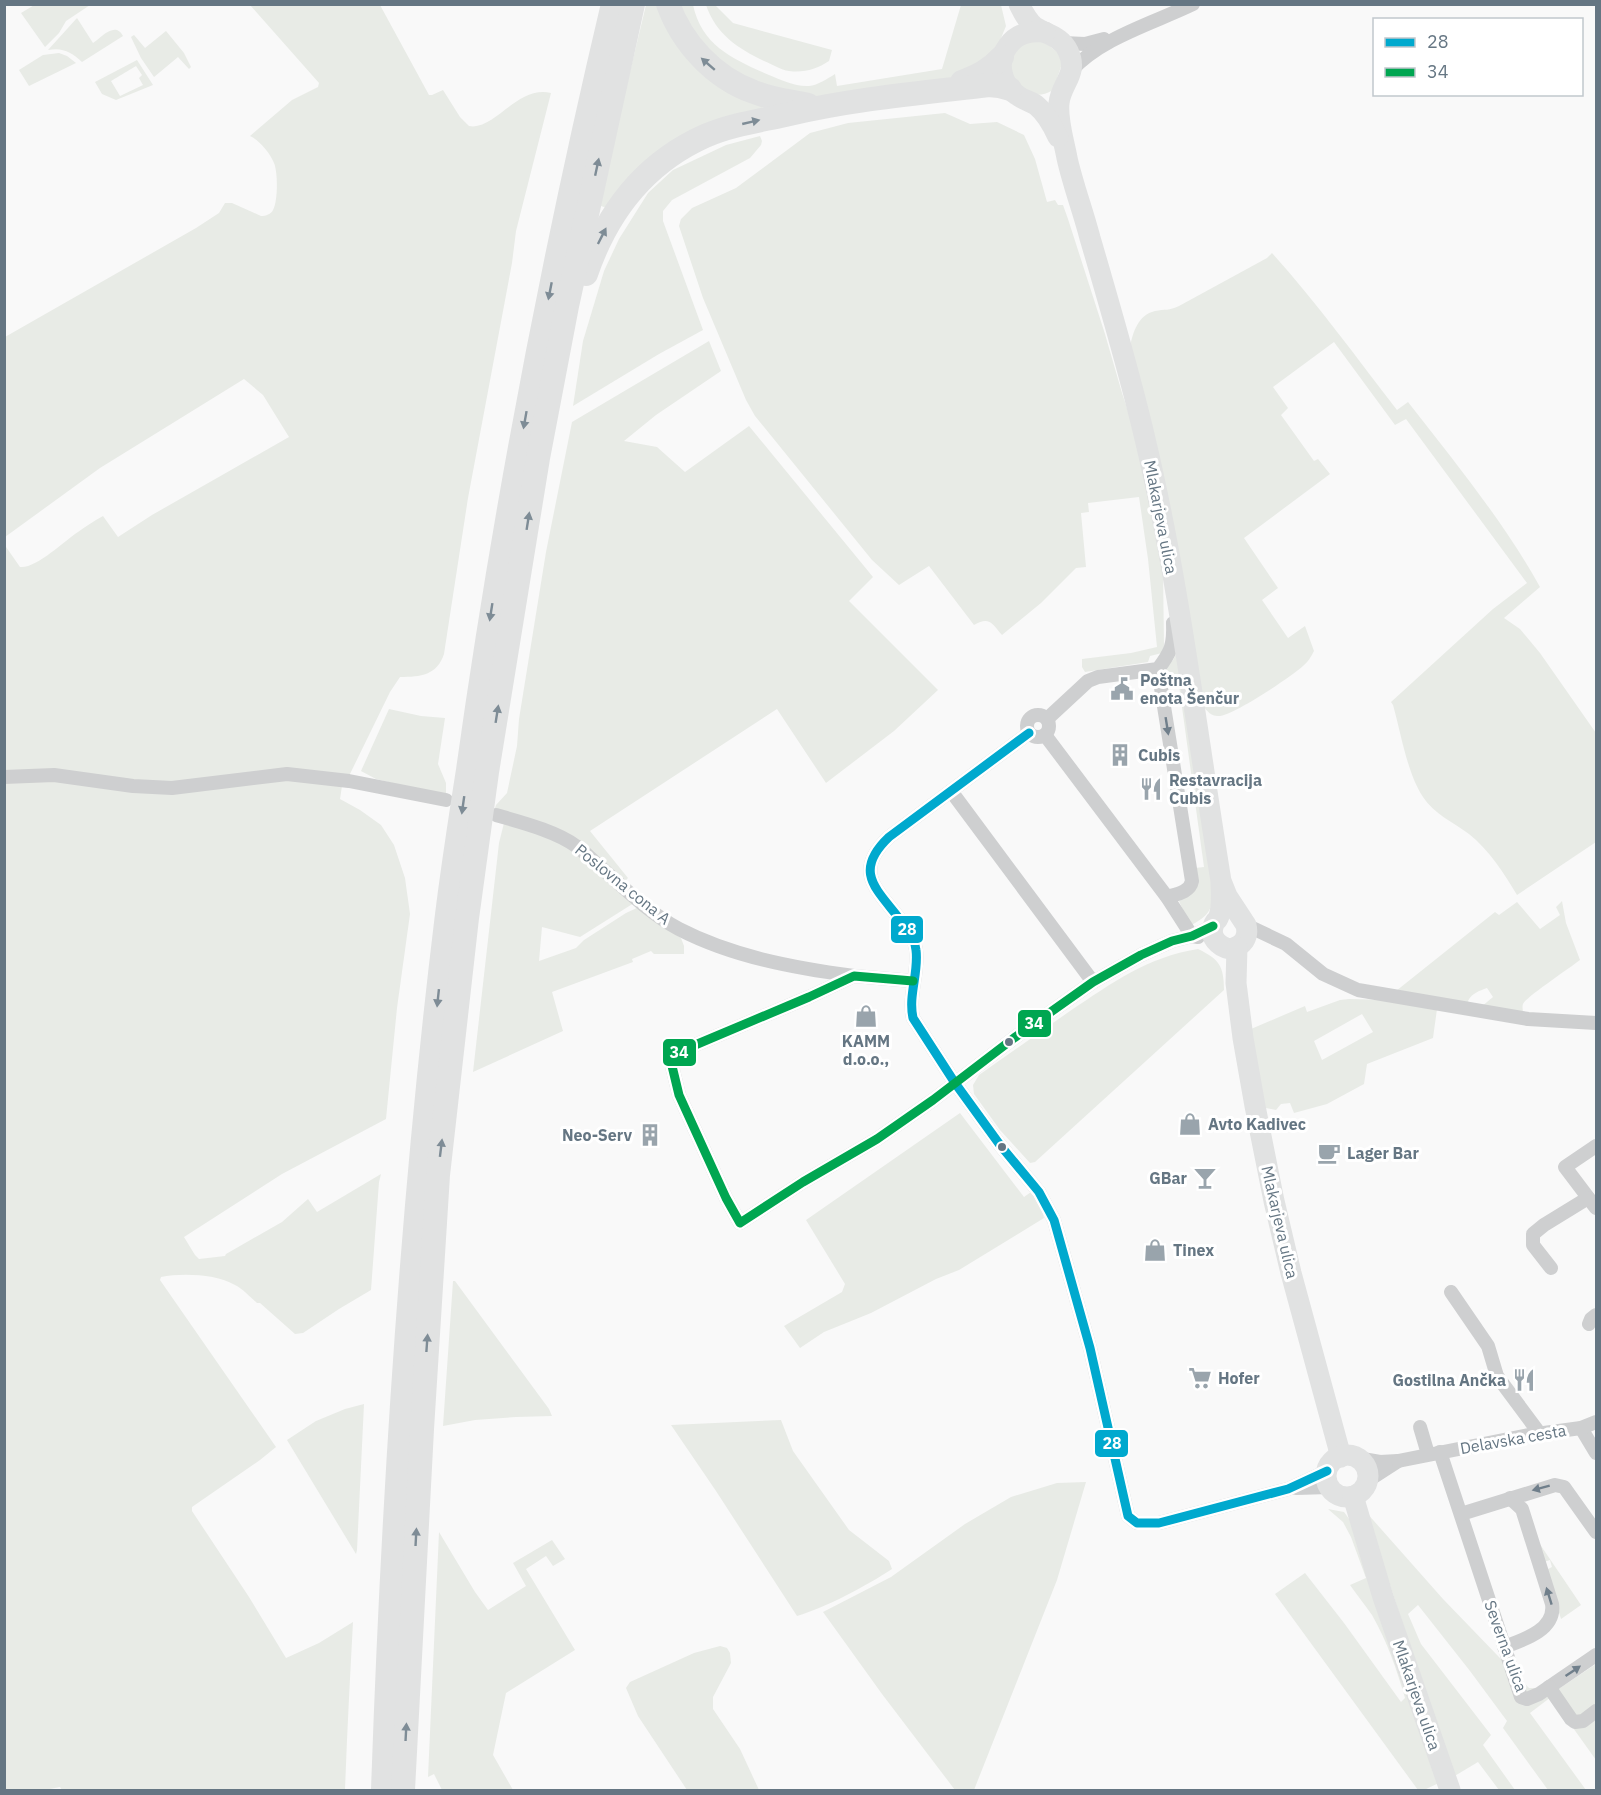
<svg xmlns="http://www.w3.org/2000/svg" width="1601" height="1795" viewBox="0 0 1601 1795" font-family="'IBM Plex Sans',sans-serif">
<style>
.green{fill:#e8ebe6;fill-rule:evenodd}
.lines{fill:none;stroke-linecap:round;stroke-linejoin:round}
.street{stroke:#cecfd0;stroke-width:14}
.primary{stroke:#e1e2e2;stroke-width:21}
.highway{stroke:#e1e2e2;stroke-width:24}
.bus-1-casing{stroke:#fff;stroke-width:14}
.bus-2-casing{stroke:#fff;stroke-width:14}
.bus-1{stroke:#00a9ce;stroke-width:9}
.bus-2{stroke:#00a651;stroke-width:9}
.oneway{fill:#7e8c96}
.oneway2{fill:#707f8b}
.bus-dot{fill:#657683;stroke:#fff;stroke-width:2}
.labels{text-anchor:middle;stroke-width:6;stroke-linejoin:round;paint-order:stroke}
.street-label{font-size:16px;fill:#657683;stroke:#fff}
.poi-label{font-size:16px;font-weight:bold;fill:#657683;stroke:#fff;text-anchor:start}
.line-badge{stroke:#fff;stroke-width:2}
.badge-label{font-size:16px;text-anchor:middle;font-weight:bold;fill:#fff}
</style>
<rect width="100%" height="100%" fill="#f9f9f9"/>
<!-- green -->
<g class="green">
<path d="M 36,4 L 90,4 L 90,5 L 66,21 L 59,33 L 45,47 L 21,13 Z"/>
<path d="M 250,5 L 380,5 L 429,95 L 432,95 L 443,90 L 460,117 L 469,126 C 495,131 517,85 551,93 L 516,231 L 512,263 L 468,498 L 444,654 C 437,675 421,677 400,677 L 390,692 L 349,776 L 342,786 L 340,799 L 360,810 L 381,825 L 394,845 L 405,878 L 410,914 L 397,1008 L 386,1119 L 282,1174 L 184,1237 L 195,1255 L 199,1259 L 225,1256 L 226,1254 L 282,1222 L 308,1199 L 317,1212 L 381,1174 L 379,1182 L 371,1290 L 339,1309 L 303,1333 L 295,1334 L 260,1303 L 257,1303 C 250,1297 243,1289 235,1285 C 216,1274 182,1273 161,1277 L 160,1280 L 276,1447 L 260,1460 L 192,1507 L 192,1511 L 249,1597 L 286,1658 L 319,1643 L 353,1622 C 350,1678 347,1734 345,1790 L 62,1790 L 60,1787 L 45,1790 L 5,1790 L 4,544 L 20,567 C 36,569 64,541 78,532 C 86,526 94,521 103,516 L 118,537 L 152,515 L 289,437 L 263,395 L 244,379 L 100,468 L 5,537 L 5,337 L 196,228 L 219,213 L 225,203 L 232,203 L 261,216 C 266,216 271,214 273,210 C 278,201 278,172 274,163 C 270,153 259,140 250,136 L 292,100 L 318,87 L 319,83 Z"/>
<path d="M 646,5 L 659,5 L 767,103 L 754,116 L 607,208 L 598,205 Z"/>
<path d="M 672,5 L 693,5 C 702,46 733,59 769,75 C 781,80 796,87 809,86 C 818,85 827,79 835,74 L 837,86 L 942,69 L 961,5 L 1001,5 L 1006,26 L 992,60 L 959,76 L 921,84 L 810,97 L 729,75 Z"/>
<path d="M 706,5 L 715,5 L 733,23 L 832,50 L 829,61 C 817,69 804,73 789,71 C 781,70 772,64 764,61 C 737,48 716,34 706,5 Z"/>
<path d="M 77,18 L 93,43 C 102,37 115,21 123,36 L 82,62 C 72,52 62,47 48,50 Z"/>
<path d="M 166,31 L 184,53 L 191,67 L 189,69 L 178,57 L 154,77 L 141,58 L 131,37 L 134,35 L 145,48 Z"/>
<path d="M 1038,36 L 1064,58 L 1053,90 C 1034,101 1027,91 1010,80 L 1009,53 Z"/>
<path d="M 59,53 L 67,56 L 76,63 L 29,86 L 19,70 L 43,55 Z"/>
<path d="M 137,60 L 153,85 L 116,100 L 102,94 L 95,82 ZM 136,66 L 142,75 L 139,78 L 143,85 L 120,96 L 111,81 Z"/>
<path d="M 945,113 L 970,124 L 997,122 L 1024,135 L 1035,159 L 1047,202 L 1055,200 L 1058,205 L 1063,205 L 1068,219 L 1105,334 L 1122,393 L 1137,438 L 1163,572 L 1164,646 L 1162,653 L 1150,656 L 1148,662 L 1085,672 L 1082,667 L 1082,659 L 1131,653 L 1157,647 L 1148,559 L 1139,497 L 1088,503 L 1089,512 L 1081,513 L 1086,567 L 1076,568 L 1041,603 L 1002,635 C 992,623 989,616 974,625 L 929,566 L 899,585 L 872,560 L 755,416 L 746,400 L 703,298 L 679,226 L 681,219 L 692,208 L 736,188 L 810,133 L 848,123 Z"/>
<path d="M 760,136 L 762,141 L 761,145 L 750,158 L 672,200 L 663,211 L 663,221 L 703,330 L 659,354 L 573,406 L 583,341 L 604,271 L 619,239 L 648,193 L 673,170 L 726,145 Z"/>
<path d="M 1272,253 C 1317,303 1356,357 1397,410 L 1408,402 C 1454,461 1504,522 1540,587 L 1504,618 L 1520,629 L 1540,653 L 1596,733 L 1596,842 L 1517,895 C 1504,873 1489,850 1469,834 C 1453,822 1434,814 1423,797 C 1407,773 1401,733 1393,705 L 1391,702 L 1493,609 L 1527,583 L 1406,419 L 1395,425 L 1334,342 L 1273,387 L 1288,408 L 1281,415 L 1314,461 L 1318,459 L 1330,474 L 1244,538 L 1278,588 L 1262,600 L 1288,638 L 1305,626 L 1314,651 C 1311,657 1308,662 1303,666 C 1291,677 1231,717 1218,716 C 1211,716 1207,711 1203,706 L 1130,347 C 1133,332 1138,315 1155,311 C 1165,309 1169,311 1179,306 L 1267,258 Z"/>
<path d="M 709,341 L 721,371 L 656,415 L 624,441 L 657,447 L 685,472 L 749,426 L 873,577 L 849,601 L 938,690 L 894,731 L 826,783 L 777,709 L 590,831 L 628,878 L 625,881 L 575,839 L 498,811 L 495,808 L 496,805 L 507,793 L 517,746 L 519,719 L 546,552 L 572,422 Z"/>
<path d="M 1176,654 L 1214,888 C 1212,910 1210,915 1190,926 L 1179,901 L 1188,895 L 1195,868 L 1204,867 L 1178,678 L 1167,679 L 1165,669 L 1173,660 Z"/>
<path d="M 389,709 L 421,716 L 445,718 L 438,764 L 446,783 L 446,796 L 376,779 L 361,771 Z"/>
<path d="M 504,823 L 545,835 L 565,845 L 634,903 L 580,937 L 542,927 L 539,961 L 576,948 L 584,940 L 626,913 L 639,907 L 681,938 L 684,946 L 684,954 L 654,954 L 651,951 L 632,959 L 633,962 L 552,992 L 563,1031 L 473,1072 L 499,843 Z"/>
<path d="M 1562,901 L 1566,923 L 1580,960 C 1570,968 1526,997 1523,1004 C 1522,1007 1523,1010 1523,1014 L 1481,1007 L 1493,997 L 1487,988 C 1479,991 1472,993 1468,1001 L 1470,1005 L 1396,991 L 1495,912 L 1499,915 L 1517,902 L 1540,929 L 1560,915 L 1556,907 Z"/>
<path d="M 1198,949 C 1219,959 1224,966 1224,990 L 1035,1162 L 1030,1163 L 1000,1130 L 974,1094 L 973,1085 L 979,1075 C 1009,1054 1040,1032 1070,1011 C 1112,983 1147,957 1198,949 Z"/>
<path d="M 1349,999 L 1391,1000 L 1437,1009 L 1433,1038 L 1367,1064 L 1364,1084 L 1327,1104 L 1294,1113 L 1290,1103 L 1281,1104 L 1276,1110 L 1266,1108 L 1262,1102 L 1251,1029 L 1305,1006 L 1307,1012 L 1340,1000 ZM 1362,1014 L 1373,1032 L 1322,1060 L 1314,1041 Z"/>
<path d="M 960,1113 L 1024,1197 L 1031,1192 L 1041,1206 L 1044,1218 L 959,1270 L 936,1279 L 871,1313 L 824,1332 L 800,1348 L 784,1326 L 842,1292 L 845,1284 L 806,1220 Z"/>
<path d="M 453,1281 L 455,1281 L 549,1409 L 552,1416 L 516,1417 L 475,1420 L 443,1426 Z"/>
<path d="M 364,1404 L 357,1550 L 356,1554 L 287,1440 L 316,1421 L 345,1409 Z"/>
<path d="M 781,1420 L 793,1451 L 849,1530 L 889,1561 L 892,1569 C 866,1586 827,1607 797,1616 L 716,1491 L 671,1425 Z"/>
<path d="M 1086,1482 L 1057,1580 L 974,1790 L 955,1790 L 882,1694 L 823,1612 L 891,1577 L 965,1524 L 1011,1497 L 1057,1483 Z"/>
<path d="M 1328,1509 L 1344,1512 L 1352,1523 L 1441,1782 L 1424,1790 L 1418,1790 L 1275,1594 L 1305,1573 L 1344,1623 L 1401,1702 L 1405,1698 C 1397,1670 1387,1641 1372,1615 C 1365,1605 1357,1595 1350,1585 L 1366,1578 L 1351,1537 L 1343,1522 Z"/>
<path d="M 1366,1512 L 1443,1599 L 1529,1688 L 1560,1688 L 1596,1664 L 1596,1760 L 1551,1697 L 1530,1713 L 1586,1790 L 1548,1790 L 1503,1728 L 1507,1721 L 1470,1671 L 1418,1605 L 1408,1614 L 1421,1644 L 1491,1735 L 1483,1745 L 1515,1790 L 1499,1790 L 1478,1762 L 1453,1777 Z"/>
<path d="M 439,1532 L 475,1592 L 488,1610 L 526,1586 L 513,1563 L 552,1540 L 565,1559 L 553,1566 L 546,1556 L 526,1569 L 575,1650 L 506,1693 L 493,1755 L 513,1790 L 442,1790 L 434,1774 L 428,1777 Z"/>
<path d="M 1535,1537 L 1581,1605 L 1561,1619 L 1546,1570 L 1552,1567 L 1550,1560 L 1544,1562 Z"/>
<path d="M 720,1646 L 727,1648 L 730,1653 L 731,1663 L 713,1697 L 713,1709 L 740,1749 L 759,1790 L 687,1790 L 638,1716 L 626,1688 L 630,1682 L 694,1653 Z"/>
</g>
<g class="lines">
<!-- street -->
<g class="street">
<path d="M 1063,43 L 1085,44 L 1104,39"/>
<path d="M 1071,71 C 1100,38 1154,23 1193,4"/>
<path d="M 1158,669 L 1192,881 C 1190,892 1177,894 1167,897"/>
<circle cx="1038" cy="726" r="11"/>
<path d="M 1047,719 L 1088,681 L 1098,677 L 1158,669 C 1171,652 1174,645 1173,623"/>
<path d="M 1029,733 L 889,837 C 850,874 880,891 904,925 C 910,933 915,940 916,950 C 919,973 908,995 913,1018 L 955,1083 L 1000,1145 L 1039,1192 L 1054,1220 L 1090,1348 L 1128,1516 L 1137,1523 L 1159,1523 L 1288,1489 L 1327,1471"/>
<path d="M 1045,735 L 1167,897 L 1192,936 L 1198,937"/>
<path d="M 4,777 L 54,775 L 133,786 L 172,788 L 287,774 L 349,781 L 446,800"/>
<path d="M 951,791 L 1093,982"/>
<path d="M 496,815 C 520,822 556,831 576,846 C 584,851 590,858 597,864 C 622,886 649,913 679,929 C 733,957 795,968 854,976"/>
<path d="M 1246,925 L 1286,944 L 1323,974 L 1358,990 L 1528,1019 L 1596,1023"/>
<path d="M 913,981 L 854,976 L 809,997 L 688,1048 L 676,1054 L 672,1066 L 679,1095 L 726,1198 L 740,1223 L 803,1182 L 877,1139 L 933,1100 L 1014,1038 L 1093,982 L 1141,955 L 1172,941 L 1192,936 L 1213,926"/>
<path d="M 1596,1146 L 1565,1167 L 1596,1208"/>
<path d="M 1551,1268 L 1533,1245 L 1533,1234 L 1544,1225 L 1588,1198"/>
<path d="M 1451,1292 L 1488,1346 L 1497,1376 L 1540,1434"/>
<path d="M 1589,1324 L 1591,1319 L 1596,1315"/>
<path d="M 1420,1427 L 1428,1454"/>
<path d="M 1581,1428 L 1596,1453"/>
<path d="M 1440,1452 L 1521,1697 L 1527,1699 L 1539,1694 L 1596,1655"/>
<path d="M 1357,1458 L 1380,1462 L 1398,1461 L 1367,1481"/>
<path d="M 1398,1461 L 1529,1435 L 1581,1428 L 1596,1422"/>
<path d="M 1296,1488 L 1329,1487"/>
<path d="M 1461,1514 L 1555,1485 L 1564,1487 L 1596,1532"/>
<path d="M 1504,1647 C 1523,1640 1556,1630 1552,1604 L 1522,1509 L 1510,1498"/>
<path d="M 1549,1687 L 1571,1719 L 1575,1722 L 1583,1721 L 1596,1711"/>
</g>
<!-- primary -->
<g class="primary">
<path d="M 1019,4 C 1023,12 1028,22 1035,27 C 1047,35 1061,36 1068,51 C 1079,74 1061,83 1059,103 C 1057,120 1064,141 1067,158 C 1073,185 1083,211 1090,238 C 1110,306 1130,374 1146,443 C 1180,587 1197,735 1221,881 C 1221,892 1223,905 1219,916 C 1217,922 1217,918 1214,924 C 1208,937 1219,947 1230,949 C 1243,946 1249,938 1246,925 L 1227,896 L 1221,881"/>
<path d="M 1045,32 C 1030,31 1017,33 1008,46 C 996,62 1001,84 1017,95 C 1023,100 1031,101 1037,106 C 1047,114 1053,126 1058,137"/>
<path d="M 1237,947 L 1236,983 L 1243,1038 L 1255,1106 L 1274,1201 L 1291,1273 L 1341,1457"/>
<circle cx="1347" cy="1476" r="21"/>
<path d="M 1353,1496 L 1383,1597 L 1450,1790"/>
</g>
<!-- highway -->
<g class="highway">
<path d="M 668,4 C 682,43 714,78 754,92 C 771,99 790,101 808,105"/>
<path d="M 962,82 C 978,76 990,70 1002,57"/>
<path d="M 586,274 C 607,212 645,163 705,136 C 730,125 758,121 785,115 C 852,99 921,93 989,85 L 999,86 L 1010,89"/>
<path d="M 383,1790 C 393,1501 411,1211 446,923 C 452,872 460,821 468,770 C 504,513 553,257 613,4"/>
<path d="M 403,1790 L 422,1429 L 438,1175 L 467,918 L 487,772 L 538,458 L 567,306 L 633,4"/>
</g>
<!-- bus-1 casing -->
<g class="bus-1-casing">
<path id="bus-1" d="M 1029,733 L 889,837 C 850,874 880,891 904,925 C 910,933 915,940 916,950 C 919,973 908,995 913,1018 L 955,1083 L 1000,1145 L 1039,1192 L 1054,1220 L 1090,1348 L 1128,1516 L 1137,1523 L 1159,1523 L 1288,1489 L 1327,1471"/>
</g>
<!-- bus-2 casing -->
<g class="bus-2-casing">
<path id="bus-2" d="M 913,981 L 854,976 L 809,997 L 688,1048 L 676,1054 L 672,1066 L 679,1095 L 726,1198 L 740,1223 L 803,1182 L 877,1139 L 933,1100 L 1014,1038 L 1093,982 L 1141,955 L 1172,941 L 1192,936 L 1213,926"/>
</g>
<!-- bus-1 -->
<use href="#bus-1" class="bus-1"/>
<!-- bus-2 -->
<use href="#bus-2" class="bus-2"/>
</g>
<!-- one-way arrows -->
<defs><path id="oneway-solid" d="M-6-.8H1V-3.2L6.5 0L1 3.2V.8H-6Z" transform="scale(1.5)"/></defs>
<g class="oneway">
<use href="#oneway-solid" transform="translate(708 64) rotate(-139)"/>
<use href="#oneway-solid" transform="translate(751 122) rotate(-13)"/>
<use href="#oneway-solid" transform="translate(597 167) rotate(-78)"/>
<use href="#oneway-solid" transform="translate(602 236) rotate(-63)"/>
<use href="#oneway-solid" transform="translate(550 291) rotate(101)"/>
<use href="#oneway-solid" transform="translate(525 420) rotate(100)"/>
<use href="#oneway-solid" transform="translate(528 521) rotate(-81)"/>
<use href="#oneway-solid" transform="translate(491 612) rotate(99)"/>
<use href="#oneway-solid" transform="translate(497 714) rotate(-81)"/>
<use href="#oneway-solid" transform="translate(463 805) rotate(98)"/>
<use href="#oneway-solid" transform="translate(438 998) rotate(96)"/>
<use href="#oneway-solid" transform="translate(441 1148) rotate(-83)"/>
<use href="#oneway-solid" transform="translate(427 1343) rotate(-86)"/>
<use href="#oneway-solid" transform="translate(416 1537) rotate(-87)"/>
<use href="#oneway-solid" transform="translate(406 1732) rotate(-87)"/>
</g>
<g class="oneway2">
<use href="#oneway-solid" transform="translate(1167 726) rotate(81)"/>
<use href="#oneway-solid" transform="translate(1541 1488) rotate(165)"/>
<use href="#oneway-solid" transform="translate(1549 1596) rotate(-107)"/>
<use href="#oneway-solid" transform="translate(1573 1671) rotate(-34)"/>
</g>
<!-- icons -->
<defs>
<g id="civic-bare" transform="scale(1.8)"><path d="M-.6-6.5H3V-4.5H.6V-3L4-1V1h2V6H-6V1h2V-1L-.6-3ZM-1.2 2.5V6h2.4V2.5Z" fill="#99a4ac" stroke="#fff" stroke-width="2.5" paint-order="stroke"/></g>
<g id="building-bare" transform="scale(1.8)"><path d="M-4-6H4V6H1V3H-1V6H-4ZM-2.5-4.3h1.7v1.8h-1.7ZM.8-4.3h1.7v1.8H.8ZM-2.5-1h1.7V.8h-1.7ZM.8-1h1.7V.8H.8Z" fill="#99a4ac" stroke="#fff" stroke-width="2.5" paint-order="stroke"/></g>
<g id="restaurant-bare" transform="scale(1.8)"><path d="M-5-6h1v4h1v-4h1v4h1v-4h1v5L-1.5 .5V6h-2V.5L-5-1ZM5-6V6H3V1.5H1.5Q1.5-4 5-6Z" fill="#99a4ac" stroke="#fff" stroke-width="2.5" paint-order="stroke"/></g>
<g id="shop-bare" transform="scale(1.8)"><path d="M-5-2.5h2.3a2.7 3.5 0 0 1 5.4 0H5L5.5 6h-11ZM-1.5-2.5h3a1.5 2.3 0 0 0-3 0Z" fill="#99a4ac" stroke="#fff" stroke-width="2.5" paint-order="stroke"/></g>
<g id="cafe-bare" transform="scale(1.8)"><path d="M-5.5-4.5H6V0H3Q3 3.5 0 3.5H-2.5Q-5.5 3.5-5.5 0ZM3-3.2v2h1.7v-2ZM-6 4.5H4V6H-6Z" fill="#99a4ac" stroke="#fff" stroke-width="2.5" paint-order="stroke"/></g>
<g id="bar-bare" transform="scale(1.8)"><path d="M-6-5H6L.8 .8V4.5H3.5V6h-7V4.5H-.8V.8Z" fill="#99a4ac" stroke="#fff" stroke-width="2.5" paint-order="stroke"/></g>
<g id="supermarket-bare" transform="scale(1.8)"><path d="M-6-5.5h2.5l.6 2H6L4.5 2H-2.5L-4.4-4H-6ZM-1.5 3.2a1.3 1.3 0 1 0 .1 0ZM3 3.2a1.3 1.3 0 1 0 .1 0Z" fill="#99a4ac" stroke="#fff" stroke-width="2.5" paint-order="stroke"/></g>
</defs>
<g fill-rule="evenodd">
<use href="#civic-bare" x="1122" y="689"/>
<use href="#building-bare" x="1120" y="755"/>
<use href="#restaurant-bare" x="1151" y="789"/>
<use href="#shop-bare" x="866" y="1016"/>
<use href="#shop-bare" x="1190" y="1124"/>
<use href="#building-bare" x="650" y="1135"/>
<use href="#cafe-bare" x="1329" y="1153"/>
<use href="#bar-bare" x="1205" y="1178"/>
<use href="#shop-bare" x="1155" y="1250"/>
<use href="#supermarket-bare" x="1200" y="1378"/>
<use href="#restaurant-bare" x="1524" y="1380"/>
</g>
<!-- markers -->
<g class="bus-dot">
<circle cx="1009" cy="1042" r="5"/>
<circle cx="1002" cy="1147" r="5"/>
</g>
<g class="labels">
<!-- street labels -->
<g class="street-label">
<text transform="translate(1161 517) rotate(79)" y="6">Mlakarjeva ulica</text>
<text transform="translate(623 884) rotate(39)" y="6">Poslovna cona A</text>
<text transform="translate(1280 1222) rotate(77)" y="6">Mlakarjeva ulica</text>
<text transform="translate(1513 1439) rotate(-10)" y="6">Delavska cesta</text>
<text transform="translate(1506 1646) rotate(70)" y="6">Severna ulica</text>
<text transform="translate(1417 1695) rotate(71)" y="6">Mlakarjeva ulica</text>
</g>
<!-- poi labels -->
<g class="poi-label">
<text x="1140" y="686">Poštna<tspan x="1140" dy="18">enota Šenčur</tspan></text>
<text x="1138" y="761">Cubis</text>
<text x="1169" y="786">Restavracija<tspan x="1169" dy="18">Cubis</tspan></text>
<text x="866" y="1047" text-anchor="middle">KAMM<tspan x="866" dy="18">d.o.o.,</tspan></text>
<text x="1208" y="1130">Avto Kadivec</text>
<text x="632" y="1141" text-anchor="end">Neo-Serv</text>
<text x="1347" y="1159">Lager Bar</text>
<text x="1187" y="1184" text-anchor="end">GBar</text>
<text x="1173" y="1256">Tinex</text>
<text x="1218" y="1384">Hofer</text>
<text x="1506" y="1386" text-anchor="end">Gostilna Ančka</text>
</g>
</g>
<g class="line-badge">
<rect x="890" y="915" width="34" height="29" rx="6" fill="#00a9ce"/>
<rect x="1017" y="1009" width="35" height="29" rx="6" fill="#00a651"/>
<rect x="662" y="1038" width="35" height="29" rx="6" fill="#00a651"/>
<rect x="1094" y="1429" width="35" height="29" rx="6" fill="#00a9ce"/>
</g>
<g class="badge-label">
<text x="907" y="935">28</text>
<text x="1034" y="1029">34</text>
<text x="679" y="1058">34</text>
<text x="1112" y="1449">28</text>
</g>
<!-- border -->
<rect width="1601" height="1795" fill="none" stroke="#657683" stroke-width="12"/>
<!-- legend -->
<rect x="1373" y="18" width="210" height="78" fill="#ffffff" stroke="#c1c8cd" stroke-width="1.5"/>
<rect x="1385" y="38" width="30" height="9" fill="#00a9ce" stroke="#c1c8cd" stroke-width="1.5"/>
<text x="1427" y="48" font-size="18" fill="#657683">28</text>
<rect x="1385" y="68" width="30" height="9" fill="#00a651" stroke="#c1c8cd" stroke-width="1.5"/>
<text x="1427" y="78" font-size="18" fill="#657683">34</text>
</svg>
